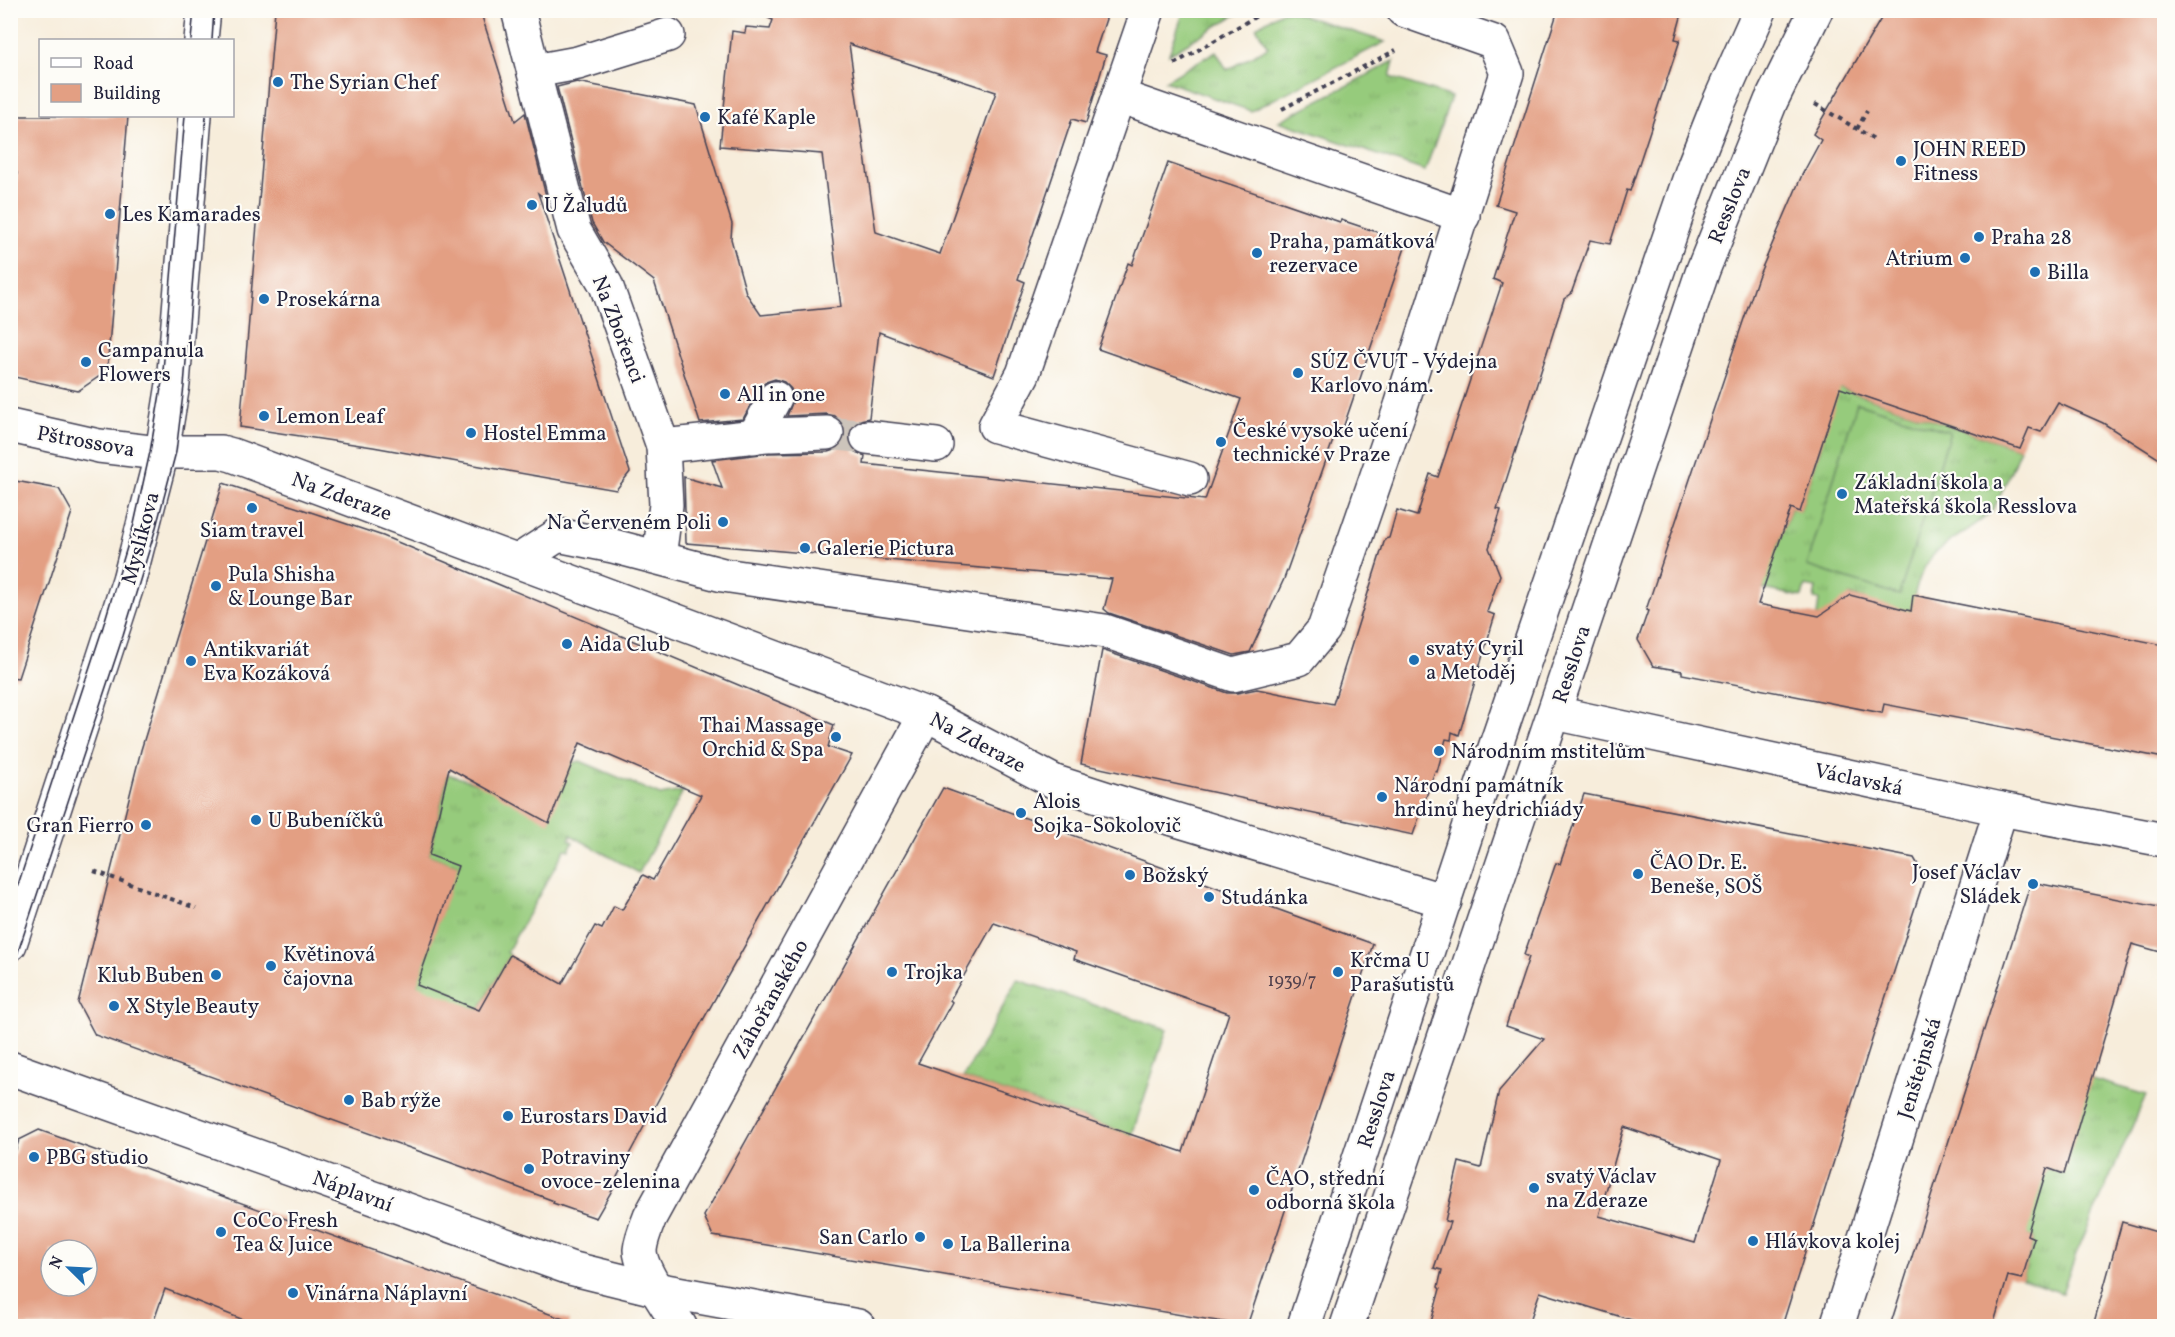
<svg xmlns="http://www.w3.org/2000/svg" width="2175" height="1337" viewBox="0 0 2175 1337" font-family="Vollkorn,serif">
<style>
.grass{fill:url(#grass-tufts);stroke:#5c765c;stroke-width:1.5}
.pitch{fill:#96cb7c;stroke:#5c765c;stroke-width:1.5}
.building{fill:#e39f83;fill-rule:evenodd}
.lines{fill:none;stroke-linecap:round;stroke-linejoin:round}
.minor-tunnel{stroke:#ccc4bb;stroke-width:33;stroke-dasharray:33 16;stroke-linecap:butt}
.minor-casing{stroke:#424053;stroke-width:36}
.major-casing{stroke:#424053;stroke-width:36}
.path{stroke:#424053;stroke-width:4;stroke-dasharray:4.5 4.5;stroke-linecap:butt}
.minor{stroke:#fff;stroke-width:33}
.major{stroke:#fff;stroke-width:33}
.tram{stroke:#22223b;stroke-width:1.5}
.poi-dot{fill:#1f6fb2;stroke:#fdfcf7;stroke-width:2}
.labels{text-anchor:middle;stroke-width:4.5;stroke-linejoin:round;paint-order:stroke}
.number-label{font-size:18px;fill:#52414d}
.poi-label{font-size:21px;fill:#22223b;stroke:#fdfcf7;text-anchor:start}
.street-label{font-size:21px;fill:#22223b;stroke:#fdfcf7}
</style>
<defs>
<pattern id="grass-tufts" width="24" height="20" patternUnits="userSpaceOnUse" patternTransform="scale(1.5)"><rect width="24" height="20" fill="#96cb7c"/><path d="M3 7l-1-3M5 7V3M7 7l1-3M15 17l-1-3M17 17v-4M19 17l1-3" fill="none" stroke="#81ae6c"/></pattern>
</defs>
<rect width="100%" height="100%" fill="#fdfcf7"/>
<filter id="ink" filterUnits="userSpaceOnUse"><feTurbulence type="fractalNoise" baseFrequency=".0167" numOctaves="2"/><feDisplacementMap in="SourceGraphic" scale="12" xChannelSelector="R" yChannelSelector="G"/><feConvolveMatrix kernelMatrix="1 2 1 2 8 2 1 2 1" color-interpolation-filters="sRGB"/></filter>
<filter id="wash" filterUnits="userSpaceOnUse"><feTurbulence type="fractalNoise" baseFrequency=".008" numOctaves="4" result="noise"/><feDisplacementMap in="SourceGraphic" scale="24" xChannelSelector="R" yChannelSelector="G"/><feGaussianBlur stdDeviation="1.35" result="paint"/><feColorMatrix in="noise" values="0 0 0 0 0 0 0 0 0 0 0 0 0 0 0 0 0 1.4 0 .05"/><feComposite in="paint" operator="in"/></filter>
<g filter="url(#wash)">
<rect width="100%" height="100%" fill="#f7eddb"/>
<!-- grass -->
<g class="grass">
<path d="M 1184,10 L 1242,10 L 1242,11 L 1169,54 Z"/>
<path d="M 1283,11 L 1290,11 L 1385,42 L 1251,111 L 1165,81 L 1216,51 L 1227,70 L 1268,47 L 1256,27 Z"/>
<path d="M 1394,61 L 1390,77 L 1451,97 L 1425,171 L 1279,121 Z"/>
<path d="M 1810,378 L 2020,449 C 2014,462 1999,503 1991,512 C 1979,524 1957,536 1942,547 C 1916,566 1912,605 1907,635 L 1873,611 L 1864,599 L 1850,595 L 1834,619 L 1817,616 L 1819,600 L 1814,599 L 1816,588 L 1805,586 L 1802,597 L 1759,588 L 1756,541 L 1777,548 L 1791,508 L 1800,511 L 1821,447 Z"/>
<path d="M 580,761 L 660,795 L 683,791 L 639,873 L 571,835 L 569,840 L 573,842 L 569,850 L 565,849 L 507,952 L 510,955 L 479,1010 L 415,989 L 457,866 L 429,855 L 448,774 L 499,790 L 569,770 L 572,763 Z"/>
<path d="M 1018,980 L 1167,1029 L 1132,1135 L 963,1078 Z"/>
<path d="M 2078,1075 L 2146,1095 L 2076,1254 L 2062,1293 L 2022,1279 L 2034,1238 L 2023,1234 L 2047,1168 L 2063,1174 Z"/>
</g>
<!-- pitch -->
<path class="pitch" d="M 1857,403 L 1950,432 L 1899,595 L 1807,566 Z"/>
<g id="blocks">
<!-- building -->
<g class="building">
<path d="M 275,10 L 480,10 L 515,121 L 525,113 L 547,200 L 538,193 L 630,472 L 616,490 L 373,447 L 240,427 Z"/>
<path d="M 769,10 L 1109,10 L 1095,52 L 1106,55 L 1086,123 L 1072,119 L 1018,279 L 1025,282 L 994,376 L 879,332 L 869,418 L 860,420 L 852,425 L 848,435 L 850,444 L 855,452 L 865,456 L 864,464 L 1205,500 L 1241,399 L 1098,349 L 1128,263 L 1132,265 L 1168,163 L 1340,222 L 1341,220 L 1407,242 L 1341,434 L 1336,432 L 1284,579 L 1250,652 L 1234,655 L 1109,613 L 1104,609 L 1112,579 L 686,543 L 684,477 L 722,488 L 712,460 L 769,453 L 828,452 L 837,449 L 843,442 L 846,432 L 843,423 L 835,416 L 826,414 L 787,416 L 794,398 L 791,389 L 784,382 L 775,379 L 766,382 L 759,389 L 743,419 L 700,423 L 654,281 L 603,242 L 592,223 L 557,87 L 577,82 L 696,105 L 732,224 L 731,239 L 746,293 L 761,315 L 841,307 L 822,154 L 720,146 L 732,31 L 745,33 L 746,27 L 770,29 L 773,20 L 768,18 ZM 849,44 L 996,92 L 940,254 L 876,232 Z"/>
<path d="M 1558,10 L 1683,10 L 1675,39 L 1680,40 L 1630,191 L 1627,190 L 1610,244 L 1590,240 L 1571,294 L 1564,299 L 1497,509 L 1501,510 L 1489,548 L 1500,575 L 1487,612 L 1495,615 L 1459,735 L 1452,732 L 1451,740 L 1446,739 L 1437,772 L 1435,771 L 1413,835 L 1081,764 L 1102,650 L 1227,693 L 1237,693 L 1257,689 L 1333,704 L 1385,539 L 1389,538 L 1397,510 L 1417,516 L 1430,474 L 1438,477 L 1502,283 L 1493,279 L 1515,211 L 1496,205 Z"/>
<path d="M 1886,10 L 2164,10 L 2164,462 L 2103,423 L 2058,403 L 2041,432 L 2029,428 L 2020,449 L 1840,388 L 1800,512 L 1791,508 L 1758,604 L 1819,616 L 1850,595 L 1911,611 L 1913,595 L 2164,645 L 2164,758 L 1884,704 L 1882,713 L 1682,674 L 1682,671 L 1653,666 L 1638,640 L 1648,611 L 1646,610 L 1758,277 L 1802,175 L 1821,140 L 1813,134 Z"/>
<path d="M 10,116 L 128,116 L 107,371 L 78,391 L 10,376 L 10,238 L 17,173 L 13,173 L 14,155 L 10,155 Z"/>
<path d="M 10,480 L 59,489 L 72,512 L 18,678 L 10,677 Z"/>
<path d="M 223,483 L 383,536 L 834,725 L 828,747 L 852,755 L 662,1093 L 617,1177 L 619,1178 L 596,1218 L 553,1203 L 554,1201 L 474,1171 L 95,1035 L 78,1003 L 141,750 ZM 580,743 L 701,795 L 653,880 L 643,875 L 622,910 L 614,906 L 602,929 L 595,926 L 562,984 L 510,955 L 479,1010 L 417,985 L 458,866 L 429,855 L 449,768 L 549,823 Z"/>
<path d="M 943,788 L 1373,944 L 1247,1326 L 713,1236 L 704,1216 ZM 994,923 L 1076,952 L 1074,959 L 1229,1013 L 1183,1152 L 918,1063 L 952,1002 L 950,1000 Z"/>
<path d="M 1584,794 L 1914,858 L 1925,877 L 1882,1008 L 1782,1326 L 1651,1326 L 1540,1292 L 1528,1326 L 1430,1326 L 1440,1289 L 1438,1287 L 1442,1270 L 1434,1268 L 1450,1222 L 1445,1221 L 1459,1162 L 1481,1168 L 1499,1091 L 1544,1039 L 1506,1026 L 1529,957 L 1524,955 L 1556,863 L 1560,864 ZM 1624,1127 L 1721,1160 L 1695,1243 L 1599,1216 Z"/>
<path d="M 2031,882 L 2164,908 L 2164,953 L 2132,944 L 2064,1174 L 2047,1168 L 2027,1235 L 2034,1238 L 2022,1279 L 2008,1276 L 1993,1326 L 1890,1326 Z"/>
<path d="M 39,1130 L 569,1321 L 568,1326 L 259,1326 L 165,1289 L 152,1326 L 10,1326 L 10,1167 L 19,1140 ZM 51,1250 L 87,1250 L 87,1286 L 51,1286 Z"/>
<path d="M 2122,1222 L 2164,1234 L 2164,1326 L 2093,1326 Z"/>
</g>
</g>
</g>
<g filter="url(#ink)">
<use href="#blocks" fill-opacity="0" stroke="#424053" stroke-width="1.5"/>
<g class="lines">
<!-- minor-tunnel -->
<path class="minor-tunnel" d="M 827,433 L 867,437"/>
<!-- minor casing -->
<g class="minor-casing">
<g id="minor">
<path d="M 518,10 L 574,230 L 606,285 L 663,446 L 666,505 L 659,557"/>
<path d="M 1148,10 L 1023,374 L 995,426 L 1190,479"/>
<path d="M 201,40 L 204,10"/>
<path d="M 535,71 L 578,63 L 668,35"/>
<path d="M 1119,96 L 1463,216"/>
<path d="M 10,426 L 99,446 L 150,452 L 221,452 L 232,455 L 926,714 L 1055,782 L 1114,801 L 1445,901"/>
<path d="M 771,435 L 827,433"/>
<path d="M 754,437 L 775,398"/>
<path d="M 867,437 L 936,445"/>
<path d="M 663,446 L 766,435"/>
<path d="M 518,561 L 558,535 L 613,546 L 723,575 L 1105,631 L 1233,675 L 1299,659 L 1324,629 L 1401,406 L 1507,73 L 1494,42 L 1403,10"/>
<path d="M 1555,713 L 2001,809 L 2164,840"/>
<path d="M 10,944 L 129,580 L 162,452 L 173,384 L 195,116"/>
<path d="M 10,1068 L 570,1268 L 655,1289 L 858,1326"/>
<path d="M 680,1326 C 669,1310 640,1268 640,1250 C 641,1239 646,1227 650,1217 L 926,714"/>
<path d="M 1837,1326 L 2001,809"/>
</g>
</g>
<!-- major casing -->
<g class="major-casing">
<g id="major">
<path d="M 1304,1326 L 1483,783 L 1694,165 L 1717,107 L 1760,10"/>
<path d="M 1347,1326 L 1703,270 L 1771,101 L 1816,10"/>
</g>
</g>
<!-- path -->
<g class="path">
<path d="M 769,13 L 770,10"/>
<path d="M 1174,64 L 1267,10"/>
<path d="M 1815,104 L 1874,139"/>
<path d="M 1282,109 L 1396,50"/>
<path d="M 1857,129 L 1867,111"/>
<path d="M 94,871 L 196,908"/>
</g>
<!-- minor -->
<use href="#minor" class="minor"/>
<!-- major -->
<use href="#major" class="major"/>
<!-- tram -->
<g class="tram">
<path d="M 191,40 L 194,10"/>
<path d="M 212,40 L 214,10"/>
<path d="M 10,909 L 102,630 L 134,524 L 150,452 L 162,382 L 185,116"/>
<path d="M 10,976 L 123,636 L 155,531 L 176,452 L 184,386 L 206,116"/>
</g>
</g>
</g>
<!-- markers -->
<g class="poi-dot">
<circle cx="278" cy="82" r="6"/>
<circle cx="705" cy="117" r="6"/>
<circle cx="1901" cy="161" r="6"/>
<circle cx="532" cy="205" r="6"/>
<circle cx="110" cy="214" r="6"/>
<circle cx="1979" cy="237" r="6"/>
<circle cx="1257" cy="253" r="6"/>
<circle cx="1965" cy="258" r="6"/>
<circle cx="2035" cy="272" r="6"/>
<circle cx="264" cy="299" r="6"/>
<circle cx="86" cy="362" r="6"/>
<circle cx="1298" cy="373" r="6"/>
<circle cx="725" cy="394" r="6"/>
<circle cx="264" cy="416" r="6"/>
<circle cx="471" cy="433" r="6"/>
<circle cx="1221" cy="442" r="6"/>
<circle cx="1842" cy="494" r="6"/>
<circle cx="252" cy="508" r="6"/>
<circle cx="723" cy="522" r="6"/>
<circle cx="805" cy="548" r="6"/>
<circle cx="216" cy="586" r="6"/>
<circle cx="567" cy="644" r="6"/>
<circle cx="1414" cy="660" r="6"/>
<circle cx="191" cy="661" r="6"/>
<circle cx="836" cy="737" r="6"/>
<circle cx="1439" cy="751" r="6"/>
<circle cx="1382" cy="797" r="6"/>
<circle cx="1021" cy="813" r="6"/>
<circle cx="256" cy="820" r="6"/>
<circle cx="146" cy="825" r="6"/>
<circle cx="1638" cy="874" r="6"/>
<circle cx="1130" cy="875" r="6"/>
<circle cx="2033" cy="884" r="6"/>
<circle cx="1209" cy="897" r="6"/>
<circle cx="271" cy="966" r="6"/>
<circle cx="892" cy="972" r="6"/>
<circle cx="1338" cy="972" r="6"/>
<circle cx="216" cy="975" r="6"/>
<circle cx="114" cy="1006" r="6"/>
<circle cx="349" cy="1100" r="6"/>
<circle cx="508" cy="1116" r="6"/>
<circle cx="34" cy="1157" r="6"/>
<circle cx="529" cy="1169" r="6"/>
<circle cx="1534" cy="1188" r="6"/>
<circle cx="1254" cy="1190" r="6"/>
<circle cx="221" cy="1232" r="6"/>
<circle cx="920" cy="1237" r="6"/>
<circle cx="1753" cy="1241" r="6"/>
<circle cx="948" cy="1244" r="6"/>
<circle cx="293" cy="1293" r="6"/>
</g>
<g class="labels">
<!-- number labels -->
<g class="number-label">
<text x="1292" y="986">1939/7</text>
</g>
<!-- poi labels -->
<g class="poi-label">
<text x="290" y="89">The Syrian Chef</text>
<text x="717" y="124">Kafé Kaple</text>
<text x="1913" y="156">JOHN REED<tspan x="1913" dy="24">Fitness</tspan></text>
<text x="544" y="212">U Žaludů</text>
<text x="122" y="221">Les Kamarades</text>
<text x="1991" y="244">Praha 28</text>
<text x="1269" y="248">Praha, památková<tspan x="1269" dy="24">rezervace</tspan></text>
<text x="1953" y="265" text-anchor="end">Atrium</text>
<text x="2047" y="279">Billa</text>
<text x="276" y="306">Prosekárna</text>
<text x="98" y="357">Campanula<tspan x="98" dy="24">Flowers</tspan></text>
<text x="1310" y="368">SÚZ ČVUT - Výdejna<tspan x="1310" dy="24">Karlovo nám.</tspan></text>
<text x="737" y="401">All in one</text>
<text x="276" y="423">Lemon Leaf</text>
<text x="1233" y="437">České vysoké učení<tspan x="1233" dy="24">technické v Praze</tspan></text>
<text x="483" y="440">Hostel Emma</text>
<text x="1854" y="489">Základní škola a<tspan x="1854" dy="24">Mateřská škola Resslova</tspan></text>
<text x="711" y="529" text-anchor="end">Na Červeném Poli</text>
<text x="252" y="537" text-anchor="middle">Siam travel</text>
<text x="817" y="555">Galerie Pictura</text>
<text x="228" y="581">Pula Shisha<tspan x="228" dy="24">&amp; Lounge Bar</tspan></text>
<text x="579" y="651">Aida Club</text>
<text x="1426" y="655">svatý Cyril<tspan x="1426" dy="24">a Metoděj</tspan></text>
<text x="203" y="656">Antikvariát<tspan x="203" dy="24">Eva Kozáková</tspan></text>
<text x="824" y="732" text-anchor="end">Thai Massage<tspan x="824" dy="24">Orchid &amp; Spa</tspan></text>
<text x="1451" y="758">Národním mstitelům</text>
<text x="1394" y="792">Národní památník<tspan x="1394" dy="24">hrdinů heydrichiády</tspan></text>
<text x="1033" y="808">Alois<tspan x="1033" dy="24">Sojka-Sokolovič</tspan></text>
<text x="268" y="827">U Bubeníčků</text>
<text x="134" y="832" text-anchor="end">Gran Fierro</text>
<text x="1650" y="869">ČAO Dr. E.<tspan x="1650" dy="24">Beneše, SOŠ</tspan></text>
<text x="2021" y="879" text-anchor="end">Josef Václav<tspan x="2021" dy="24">Sládek</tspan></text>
<text x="1142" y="882">Božský</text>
<text x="1221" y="904">Studánka</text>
<text x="283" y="961">Květinová<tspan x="283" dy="24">čajovna</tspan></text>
<text x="1350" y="967">Krčma U<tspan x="1350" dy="24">Parašutistů</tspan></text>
<text x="904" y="979">Trojka</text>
<text x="204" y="982" text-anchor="end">Klub Buben</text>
<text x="126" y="1013">X Style Beauty</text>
<text x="361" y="1107">Bab rýže</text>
<text x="520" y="1123">Eurostars David</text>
<text x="46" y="1164">PBG studio</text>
<text x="541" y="1164">Potraviny<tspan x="541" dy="24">ovoce-zelenina</tspan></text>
<text x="1546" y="1183">svatý Václav<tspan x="1546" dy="24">na Zderaze</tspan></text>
<text x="1266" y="1185">ČAO, střední<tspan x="1266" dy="24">odborná škola</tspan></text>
<text x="233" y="1227">CoCo Fresh<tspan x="233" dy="24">Tea &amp; Juice</tspan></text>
<text x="908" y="1244" text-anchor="end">San Carlo</text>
<text x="1765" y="1248">Hlávkova kolej</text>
<text x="960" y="1251">La Ballerina</text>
<text x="305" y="1300">Vinárna Náplavní</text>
</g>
<!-- street labels -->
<g class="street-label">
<text transform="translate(1729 205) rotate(-68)" y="7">Resslova</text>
<text transform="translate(619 329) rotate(69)" y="7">Na Zbořenci</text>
<text transform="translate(86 441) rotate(10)" y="7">Pštrossova</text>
<text transform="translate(342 496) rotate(20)" y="7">Na Zderaze</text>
<text transform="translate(140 538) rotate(-75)" y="7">Myslíkova</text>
<text transform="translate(1571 664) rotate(-72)" y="7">Resslova</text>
<text transform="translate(978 742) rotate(28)" y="7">Na Zderaze</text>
<text transform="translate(1859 779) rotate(12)" y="7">Václavská</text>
<text transform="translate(770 999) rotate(-61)" y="7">Záhořanského</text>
<text transform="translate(1919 1068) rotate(-73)" y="7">Jenštejnská</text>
<text transform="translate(1376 1109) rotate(-72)" y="7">Resslova</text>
<text transform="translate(353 1191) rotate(20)" y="7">Náplavní</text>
</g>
</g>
<!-- margin -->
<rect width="2175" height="1337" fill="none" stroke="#fdfcf7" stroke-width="36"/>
<!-- legend -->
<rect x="39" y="39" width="195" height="78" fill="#fdfcf7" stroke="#a5a5ac" stroke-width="1.5"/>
<rect x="51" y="58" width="30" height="9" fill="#ffffff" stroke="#a5a5ac" stroke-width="1.5"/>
<text x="93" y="69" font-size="18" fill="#22223b">Road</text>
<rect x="51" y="84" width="30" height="18" fill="#e39f83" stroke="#a5a5ac" stroke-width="1.5"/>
<text x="93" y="99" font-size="18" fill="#22223b">Building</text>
<!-- north arrow -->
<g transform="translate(69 1268) rotate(294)"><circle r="28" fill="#fdfcf7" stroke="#a5a5ac" stroke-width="1.5"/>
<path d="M0-4.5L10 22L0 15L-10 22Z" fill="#1f6fb2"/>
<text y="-9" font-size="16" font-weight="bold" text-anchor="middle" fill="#22223b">N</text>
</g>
</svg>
